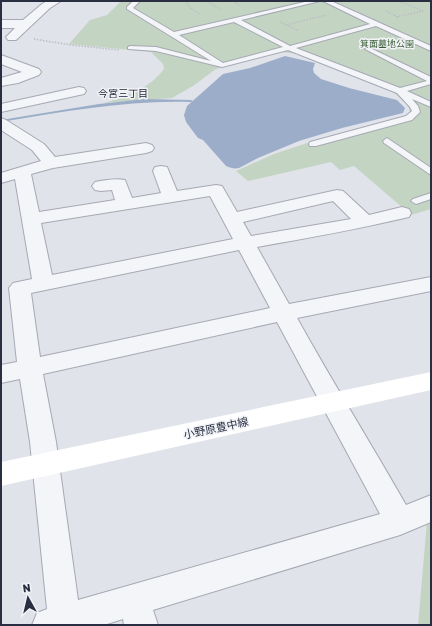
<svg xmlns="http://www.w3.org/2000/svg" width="432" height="626" viewBox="0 0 432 626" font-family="Rubik,'Noto Sans JP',sans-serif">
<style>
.green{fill:#c4d4c2}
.water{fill:#9cadca}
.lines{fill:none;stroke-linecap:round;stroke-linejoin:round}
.stream{fill:#9cadca;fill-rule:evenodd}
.lane-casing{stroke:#a6a9b4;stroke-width:2}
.street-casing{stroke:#a6a9b4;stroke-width:2}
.path{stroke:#bbbec5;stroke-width:1.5;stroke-dasharray:1.5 1.5;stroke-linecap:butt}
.lane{fill:#f4f5f8;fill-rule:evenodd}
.street{fill:#f4f5f8;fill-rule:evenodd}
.secondary{fill:#fff;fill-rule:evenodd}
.labels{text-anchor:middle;stroke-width:3;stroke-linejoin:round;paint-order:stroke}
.far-park-label{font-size:9px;fill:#395d37;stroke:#f1f3f7}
.far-neighbourhood-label{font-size:10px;fill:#1c2032;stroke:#f1f3f7}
.street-label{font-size:11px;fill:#292f41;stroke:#f1f3f7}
</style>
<rect width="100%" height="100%" fill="#e1e3ea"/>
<!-- green -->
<g class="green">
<path d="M 121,1 L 431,1 L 431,209 L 411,215 L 354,166 L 340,170 L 331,162 L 248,181 L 236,171 L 274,154 L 304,144 L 407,116 L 410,112 L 408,105 L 393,92 L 298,54 L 281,52 L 216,69 L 193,86 L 172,98 L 103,103 C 125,98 150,88 164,69 L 163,64 L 151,52 L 69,44 L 90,20 L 107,15 Z"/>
<path d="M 431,508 L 431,625 L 418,625 L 428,510 Z"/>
</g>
<!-- water -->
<path class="water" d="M 285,56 L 315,63 L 313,69 L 314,73 L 321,79 L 349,88 L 397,100 L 405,108 L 403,113 L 342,128 L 299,141 L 258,158 L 239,168 C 234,169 231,168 226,166 L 203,140 L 198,138 L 186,122 L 184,115 L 187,106 L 223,74 L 250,68 Z"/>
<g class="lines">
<!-- stream -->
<path class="stream" d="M 145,99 L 191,100 L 193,101 L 191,102 C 129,100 68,111 7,121 L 5,120 L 7,119 L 99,104 Z"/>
<!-- lane casing -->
<g class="lane-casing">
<g id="lane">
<path d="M 133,1 L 140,1 L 133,8 L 174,32 L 309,1 L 320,1 L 241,20 L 290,46 L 370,24 L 323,1 L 331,1 L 431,46 L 431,51 L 376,26 L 296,48 L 400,88 L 427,81 L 365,49 L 370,48 L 431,77 L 431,84 L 407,91 L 431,102 L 431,107 L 412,99 L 418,106 L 420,112 L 412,120 L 316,146 L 310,146 L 309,144 L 310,142 L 406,116 L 412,111 L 410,107 L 397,93 L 288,50 L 222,67 L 156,51 L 128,49 L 128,47 L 130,46 L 156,47 L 211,61 L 127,9 L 127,7 ZM 234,22 L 283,47 L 223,63 L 179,35 Z"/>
<path d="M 387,138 L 431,168 L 431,175 L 384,143 L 383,141 Z"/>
<path d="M 431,193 L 431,199 L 416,204 L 411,201 L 413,199 Z"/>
</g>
</g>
<!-- street casing -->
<g class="street-casing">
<g id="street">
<path d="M 47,1 L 61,1 L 50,8 L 16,40 L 8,40 L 6,37 L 15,28 L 1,28 L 1,20 L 23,20 L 42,4 Z"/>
<path d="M 1,55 L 39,69 L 41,72 L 39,75 L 18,83 L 1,86 L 1,78 L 22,72 L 1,64 Z"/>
<path d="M 79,87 L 84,88 L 86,91 L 84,94 L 1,112 L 1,104 Z"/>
<path d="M 1,118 L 6,120 L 44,144 L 55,157 L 146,143 L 152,145 L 154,148 L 152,151 L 146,153 L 53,168 L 31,174 L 39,212 L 115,200 L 112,190 L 101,191 L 95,190 L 92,186 L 95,182 C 105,180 115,178 125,180 L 132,198 L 161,193 L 153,171 L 155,167 L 161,166 L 167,167 L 177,191 L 216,185 L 222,186 L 237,212 L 337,190 L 343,191 L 369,215 L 402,207 L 409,209 L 411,213 L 409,217 C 358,229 308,238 257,247 L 289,304 L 431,277 L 431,291 L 297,318 C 332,381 370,442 406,505 L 431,495 L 431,522 L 400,535 L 153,610 L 158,625 L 124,625 L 123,619 L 104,625 L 32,625 L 37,613 L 47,609 L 30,442 L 20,379 L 1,383 L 1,365 L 17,362 L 9,288 L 13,283 L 32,279 L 15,179 L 1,183 L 1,173 L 41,161 L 32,150 L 1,130 ZM 210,196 L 233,239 L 52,275 L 41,223 ZM 333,201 L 351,219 L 251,236 L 243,222 ZM 239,250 L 270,308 L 40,357 L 31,293 ZM 277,322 L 380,514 L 78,600 L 56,442 L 43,374 Z"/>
</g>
</g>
<!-- path -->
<g class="path">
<path d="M 185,1 L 191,8 L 201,15"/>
<path d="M 207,1 L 221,10"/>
<path d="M 233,1 L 239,5"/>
<path d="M 386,11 L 398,17"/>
<path d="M 396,17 L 423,11 L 399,1"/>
<path d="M 280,22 L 299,31"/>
<path d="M 286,25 L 326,15"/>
<path d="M 34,39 L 71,45 L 119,50"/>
</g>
<!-- lane -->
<use href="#lane" class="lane"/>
<!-- street -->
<use href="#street" class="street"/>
<!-- secondary -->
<path class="secondary" d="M 431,372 L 431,390 L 1,486 L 1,462 Z"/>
</g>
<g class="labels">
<!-- far-park labels -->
<g class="far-park-label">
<text x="387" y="47">箕面墓地公園</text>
</g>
<!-- far-neighbourhood labels -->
<g class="far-neighbourhood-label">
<text x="123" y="97">今宮三丁目</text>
</g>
<!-- street labels -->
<g class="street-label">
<text transform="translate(216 428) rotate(-12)" y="4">小野原豊中線</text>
</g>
</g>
<!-- border -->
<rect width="432" height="626" fill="none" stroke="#292f41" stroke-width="4"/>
<!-- north arrow -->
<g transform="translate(28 598) rotate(352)" stroke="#f1f3f7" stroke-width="3" paint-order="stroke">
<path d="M0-3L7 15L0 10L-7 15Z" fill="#292f41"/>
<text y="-6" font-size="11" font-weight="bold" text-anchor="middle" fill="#292f41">N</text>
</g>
</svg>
